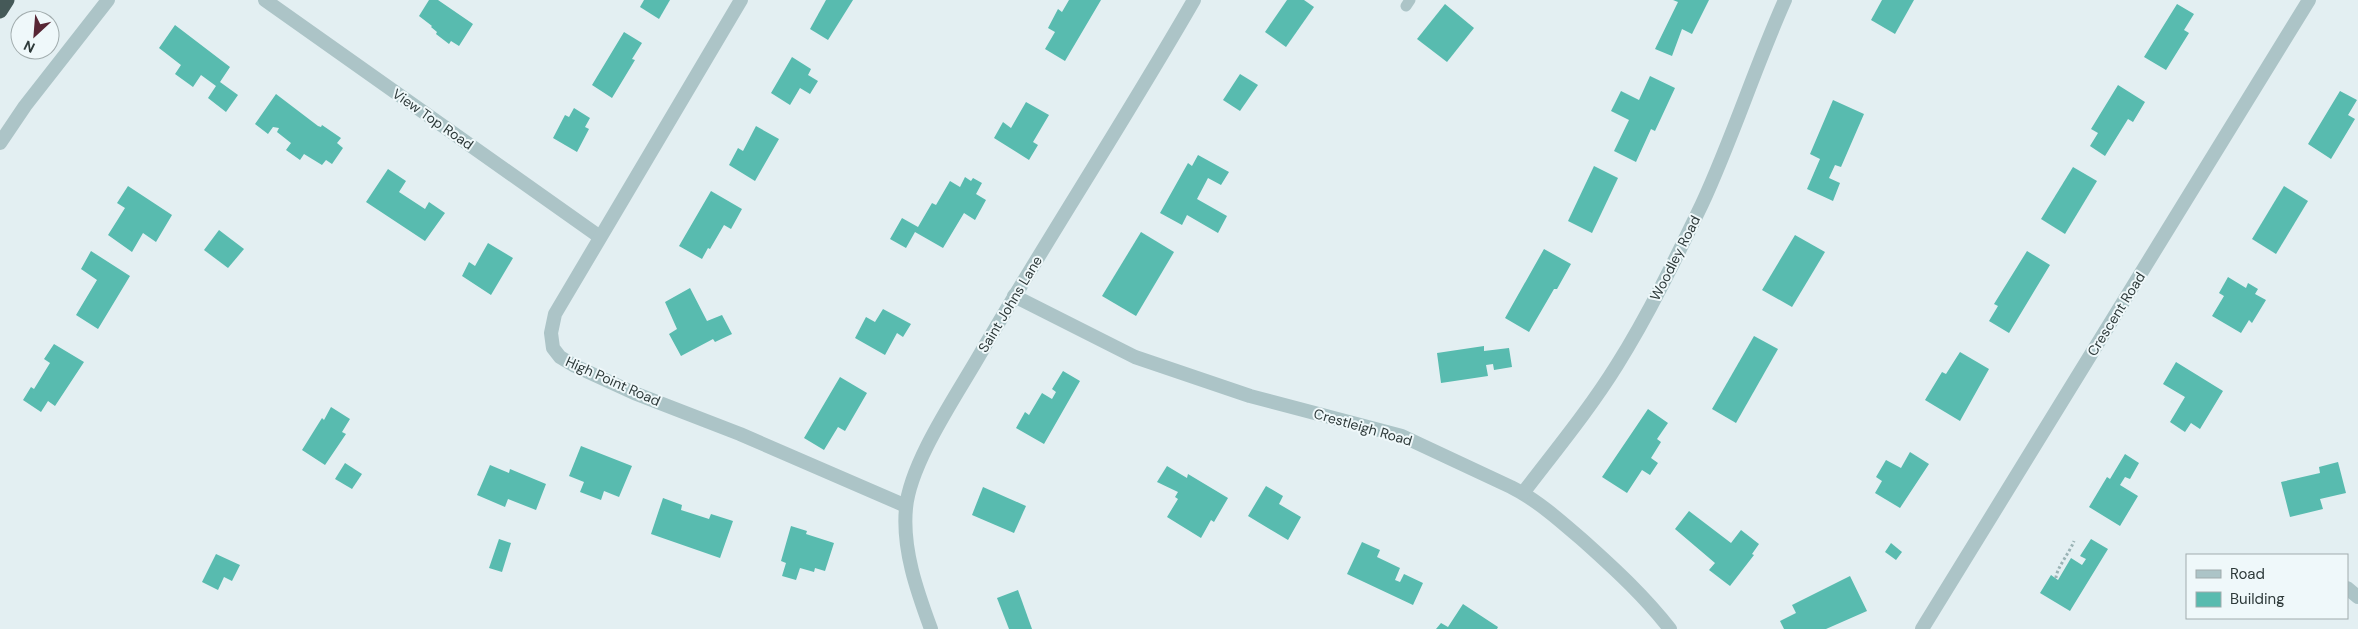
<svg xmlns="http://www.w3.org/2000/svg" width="2358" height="629" viewBox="0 0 2358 629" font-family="'DM Sans',sans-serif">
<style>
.building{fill:#58bbaf}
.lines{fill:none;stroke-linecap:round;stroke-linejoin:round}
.path{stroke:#9ab3b5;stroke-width:3;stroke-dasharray:2.5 2.5;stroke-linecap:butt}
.service{stroke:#acc4c7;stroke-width:11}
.minor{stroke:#acc4c7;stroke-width:14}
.tertiary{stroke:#acc4c7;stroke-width:14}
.motorway{stroke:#455958;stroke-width:15}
.labels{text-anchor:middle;stroke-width:4;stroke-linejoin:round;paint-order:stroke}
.street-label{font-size:14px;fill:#2d3939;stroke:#eff8fa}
</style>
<rect width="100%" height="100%" fill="#e3eff2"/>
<!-- building -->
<g class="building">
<path d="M 429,0 L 438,0 L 473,24 L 459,46 L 451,41 L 449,44 L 436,34 L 437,32 L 431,27 L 432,26 L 419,16 Z"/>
<path d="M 644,0 L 670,0 L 659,19 L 640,7 Z"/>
<path d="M 826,0 L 853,0 L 828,40 L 810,29 Z"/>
<path d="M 1069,0 L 1101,0 L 1065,61 L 1045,49 L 1055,32 L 1048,28 L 1058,9 L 1062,12 Z"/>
<path d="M 1287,0 L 1304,0 L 1314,7 L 1286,47 L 1265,32 Z"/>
<path d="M 1673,0 L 1709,0 L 1692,34 L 1682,29 L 1672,56 L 1655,49 L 1678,2 Z"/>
<path d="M 1882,0 L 1914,0 L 1895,34 L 1871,20 Z"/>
<path d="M 1445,4 L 1474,28 L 1447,62 L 1417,39 Z"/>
<path d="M 2177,4 L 2194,14 L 2184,30 L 2189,33 L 2166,70 L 2144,57 Z"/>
<path d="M 175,25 L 230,67 L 220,82 L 238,95 L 226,112 L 208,98 L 216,86 L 201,75 L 193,87 L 175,74 L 181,65 L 159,48 Z"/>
<path d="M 624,32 L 642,43 L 632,59 L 635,60 L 612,98 L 592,85 Z"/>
<path d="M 792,57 L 811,69 L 808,75 L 818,81 L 810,94 L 800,88 L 790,105 L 771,93 Z"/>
<path d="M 1240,74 L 1258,85 L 1240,111 L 1223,100 Z"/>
<path d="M 1650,76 L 1675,88 L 1655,131 L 1651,129 L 1636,162 L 1614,151 L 1629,120 L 1611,111 L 1621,91 L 1639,100 Z"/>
<path d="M 2118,85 L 2145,102 L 2133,122 L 2128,119 L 2105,156 L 2090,146 L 2098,133 L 2091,129 Z"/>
<path d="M 2340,91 L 2357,100 L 2348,115 L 2355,119 L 2331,159 L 2308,144 Z"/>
<path d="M 276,94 L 318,126 L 321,127 L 322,125 L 341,138 L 337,143 L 343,148 L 332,164 L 326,160 L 322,165 L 304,154 L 300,160 L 286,150 L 291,143 L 277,132 L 279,128 L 273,127 L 268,134 L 255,124 Z"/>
<path d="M 1833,100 L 1864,114 L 1841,167 L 1835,165 L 1829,178 L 1840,183 L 1833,201 L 1807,189 L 1820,159 L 1810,154 Z"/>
<path d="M 1026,102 L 1049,115 L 1033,142 L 1038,145 L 1029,160 L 994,138 L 1003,122 L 1011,128 Z"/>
<path d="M 574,108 L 590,118 L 585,127 L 589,129 L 577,152 L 553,138 L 565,115 L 569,117 Z"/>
<path d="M 756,126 L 779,139 L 755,181 L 729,165 L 738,148 L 743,151 Z"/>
<path d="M 1198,155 L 1229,172 L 1221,185 L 1208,178 L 1197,199 L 1227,216 L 1218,233 L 1187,215 L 1182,225 L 1160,213 L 1188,163 L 1192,166 Z"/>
<path d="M 1594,166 L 1618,178 L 1592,233 L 1568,221 Z"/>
<path d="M 2073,167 L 2097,181 L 2065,234 L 2041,219 Z"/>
<path d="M 388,169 L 406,181 L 399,192 L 425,209 L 429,202 L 445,213 L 425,241 L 366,202 Z"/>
<path d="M 965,177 L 971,181 L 973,178 L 982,183 L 976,194 L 986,200 L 975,220 L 964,213 L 943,248 L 915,232 L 906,248 L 890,239 L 902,218 L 918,227 L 932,203 L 936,205 L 950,181 L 960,187 Z"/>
<path d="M 128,186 L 172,215 L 156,242 L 143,233 L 132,252 L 108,235 L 125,208 L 117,203 Z"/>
<path d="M 2284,186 L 2308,201 L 2276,254 L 2252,239 Z"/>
<path d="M 711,191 L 742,209 L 731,229 L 724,225 L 710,249 L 708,248 L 702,259 L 679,246 Z"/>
<path d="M 219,230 L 244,249 L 228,268 L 204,250 Z"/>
<path d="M 1141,232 L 1174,252 L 1136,316 L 1102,296 Z"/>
<path d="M 1795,235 L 1825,252 L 1792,307 L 1762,290 Z"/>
<path d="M 488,243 L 513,258 L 491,295 L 462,276 L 469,262 L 475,266 Z"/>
<path d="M 1544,249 L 1571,264 L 1557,289 L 1554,289 L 1529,332 L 1505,318 Z"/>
<path d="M 91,251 L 130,276 L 98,329 L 76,315 L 97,280 L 81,269 Z"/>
<path d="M 2027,251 L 2050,265 L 2009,333 L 1989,321 L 1998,306 L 1994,304 Z"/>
<path d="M 2228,277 L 2246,288 L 2248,283 L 2258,289 L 2255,294 L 2266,300 L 2252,323 L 2249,320 L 2241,333 L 2212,316 L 2224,296 L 2219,293 Z"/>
<path d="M 690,288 L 707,321 L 722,315 L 732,334 L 715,342 L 713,339 L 681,356 L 669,334 L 677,329 L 665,302 Z"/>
<path d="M 883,309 L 911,324 L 903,337 L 897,333 L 885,355 L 855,338 L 866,317 L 875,322 Z"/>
<path d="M 1754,336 L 1778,349 L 1736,423 L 1712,409 Z"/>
<path d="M 54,344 L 84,362 L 55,406 L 48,401 L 41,412 L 23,400 L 31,387 L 34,389 L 50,363 L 44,359 Z"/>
<path d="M 1484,346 L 1484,351 L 1509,348 L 1512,367 L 1494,370 L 1493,364 L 1486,365 L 1488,376 L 1441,383 L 1437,353 Z"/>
<path d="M 1960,352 L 1989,369 L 1960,421 L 1925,400 L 1942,372 L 1946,374 Z"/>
<path d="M 2176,362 L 2223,391 L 2200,429 L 2191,423 L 2185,432 L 2170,422 L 2185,397 L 2163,384 Z"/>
<path d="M 1063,371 L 1080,381 L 1044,444 L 1016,428 L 1025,412 L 1029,415 L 1042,393 L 1052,399 L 1056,392 L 1052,389 Z"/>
<path d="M 840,377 L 867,393 L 845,431 L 838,427 L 824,450 L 804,438 Z"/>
<path d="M 331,407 L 350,419 L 342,432 L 346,434 L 325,465 L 302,450 L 322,418 L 324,420 Z"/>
<path d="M 1648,409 L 1668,423 L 1657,439 L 1661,442 L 1651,458 L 1658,463 L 1650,475 L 1642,470 L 1627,493 L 1602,477 Z"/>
<path d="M 581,446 L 632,466 L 619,497 L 604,491 L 601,500 L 580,492 L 584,482 L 569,476 Z"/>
<path d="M 1910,452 L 1929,464 L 1900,508 L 1875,493 L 1882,481 L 1876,477 L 1886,460 L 1901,468 Z"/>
<path d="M 2125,454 L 2139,463 L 2130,479 L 2125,477 L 2120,485 L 2138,496 L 2120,526 L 2089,507 L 2107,477 L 2110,479 Z"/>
<path d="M 2338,462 L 2346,493 L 2320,499 L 2323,509 L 2290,517 L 2281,482 L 2320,473 L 2319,467 Z"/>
<path d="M 345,463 L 362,474 L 352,489 L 335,479 Z"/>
<path d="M 490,465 L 509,473 L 510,469 L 546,484 L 536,510 L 508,499 L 505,507 L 477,495 Z"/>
<path d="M 1167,466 L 1187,478 L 1188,474 L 1228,498 L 1214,522 L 1211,520 L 1201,538 L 1167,517 L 1178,499 L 1175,497 L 1178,492 L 1157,482 Z"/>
<path d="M 1266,486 L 1283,496 L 1279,504 L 1301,517 L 1288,540 L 1248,516 Z"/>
<path d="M 983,487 L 1026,506 L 1014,533 L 972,515 Z"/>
<path d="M 663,498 L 682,505 L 681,510 L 709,519 L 711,514 L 733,521 L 720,558 L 651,534 Z"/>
<path d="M 1689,511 L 1731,543 L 1741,530 L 1759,544 L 1752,554 L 1754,555 L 1730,586 L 1709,570 L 1715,563 L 1675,529 Z"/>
<path d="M 791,526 L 807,531 L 806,534 L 834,543 L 825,571 L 815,568 L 814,572 L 800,568 L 796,580 L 782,576 L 786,563 L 781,561 Z"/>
<path d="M 499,539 L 511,543 L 502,572 L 489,568 Z"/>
<path d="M 2091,539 L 2108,549 L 2070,611 L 2040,593 L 2051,575 L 2058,580 L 2071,558 L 2082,565 L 2086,559 L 2080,556 Z"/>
<path d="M 1362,542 L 1380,550 L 1377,557 L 1400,568 L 1395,580 L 1400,582 L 1404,574 L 1423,583 L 1413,605 L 1347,574 Z"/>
<path d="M 1891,543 L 1902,552 L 1896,560 L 1885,552 Z"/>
<path d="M 216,554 L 240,565 L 232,581 L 224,577 L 218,590 L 202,582 Z"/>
<path d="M 1850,576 L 1867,611 L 1826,629 L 1784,629 L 1780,621 L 1796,613 L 1792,605 Z"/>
<path d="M 1018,590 L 1032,629 L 1009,629 L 997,598 Z"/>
<path d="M 1463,604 L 1498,627 L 1497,629 L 1436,629 L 1441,623 L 1448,627 Z"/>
</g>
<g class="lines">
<!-- path -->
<path class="path" d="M 2056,578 C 2056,569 2070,552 2074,541"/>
<!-- service -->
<path class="service" d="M 1406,6 L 1410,0"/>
<!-- minor -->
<g class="minor">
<path d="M 265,0 L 600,237"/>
<path d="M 741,0 L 555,314 L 551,333 L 553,348 L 560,357 L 575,366 L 634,393 L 740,434 L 906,506"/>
<path d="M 0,143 L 25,106 L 108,0"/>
<path d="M 1014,296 L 1135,357 L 1250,396 L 1402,436 L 1511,487 C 1539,501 1564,524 1587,544 C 1617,571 1645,597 1670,629"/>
<path d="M 1523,493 C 1555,451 1589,410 1617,365 C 1649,314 1676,258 1702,204 C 1733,137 1755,67 1785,0"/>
<path d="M 2347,588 L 2358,597"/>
<path d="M 1922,629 L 2309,0"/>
</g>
<!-- tertiary -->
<path class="tertiary" d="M 931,629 C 917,591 902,549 906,508 C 910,463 956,396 979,356 C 1049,236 1125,120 1194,0"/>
<!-- motorway -->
<path class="motorway" d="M 0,11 L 7,0"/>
</g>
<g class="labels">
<!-- street labels -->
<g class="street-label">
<text transform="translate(433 119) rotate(35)" y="5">View Top Road</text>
<text transform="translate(1675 258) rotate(-63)" y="5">Woodley Road</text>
<text transform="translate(1010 304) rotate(-59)" y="5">Saint Johns Lane</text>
<text transform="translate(2116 314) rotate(-58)" y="5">Crescent Road</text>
<text transform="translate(613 381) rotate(24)" y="5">High Point Road</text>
<text transform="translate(1363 427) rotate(16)" y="5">Crestleigh Road</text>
</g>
</g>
<!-- legend -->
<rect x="2186" y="554" width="162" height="65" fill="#eff8fa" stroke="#a1acad"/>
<rect x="2196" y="570" width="25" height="8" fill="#acc4c7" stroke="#a1acad"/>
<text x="2230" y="579" font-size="15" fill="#2d3939">Road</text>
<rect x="2196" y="592" width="25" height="15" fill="#58bbaf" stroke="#a1acad"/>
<text x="2230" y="604" font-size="15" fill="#2d3939">Building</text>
<!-- north arrow -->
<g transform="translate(35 35) rotate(206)"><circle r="24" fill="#eff8fa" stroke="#a1acad"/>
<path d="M0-4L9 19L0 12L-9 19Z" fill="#572634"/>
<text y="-8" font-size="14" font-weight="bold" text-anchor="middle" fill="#2d3939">N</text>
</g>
</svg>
